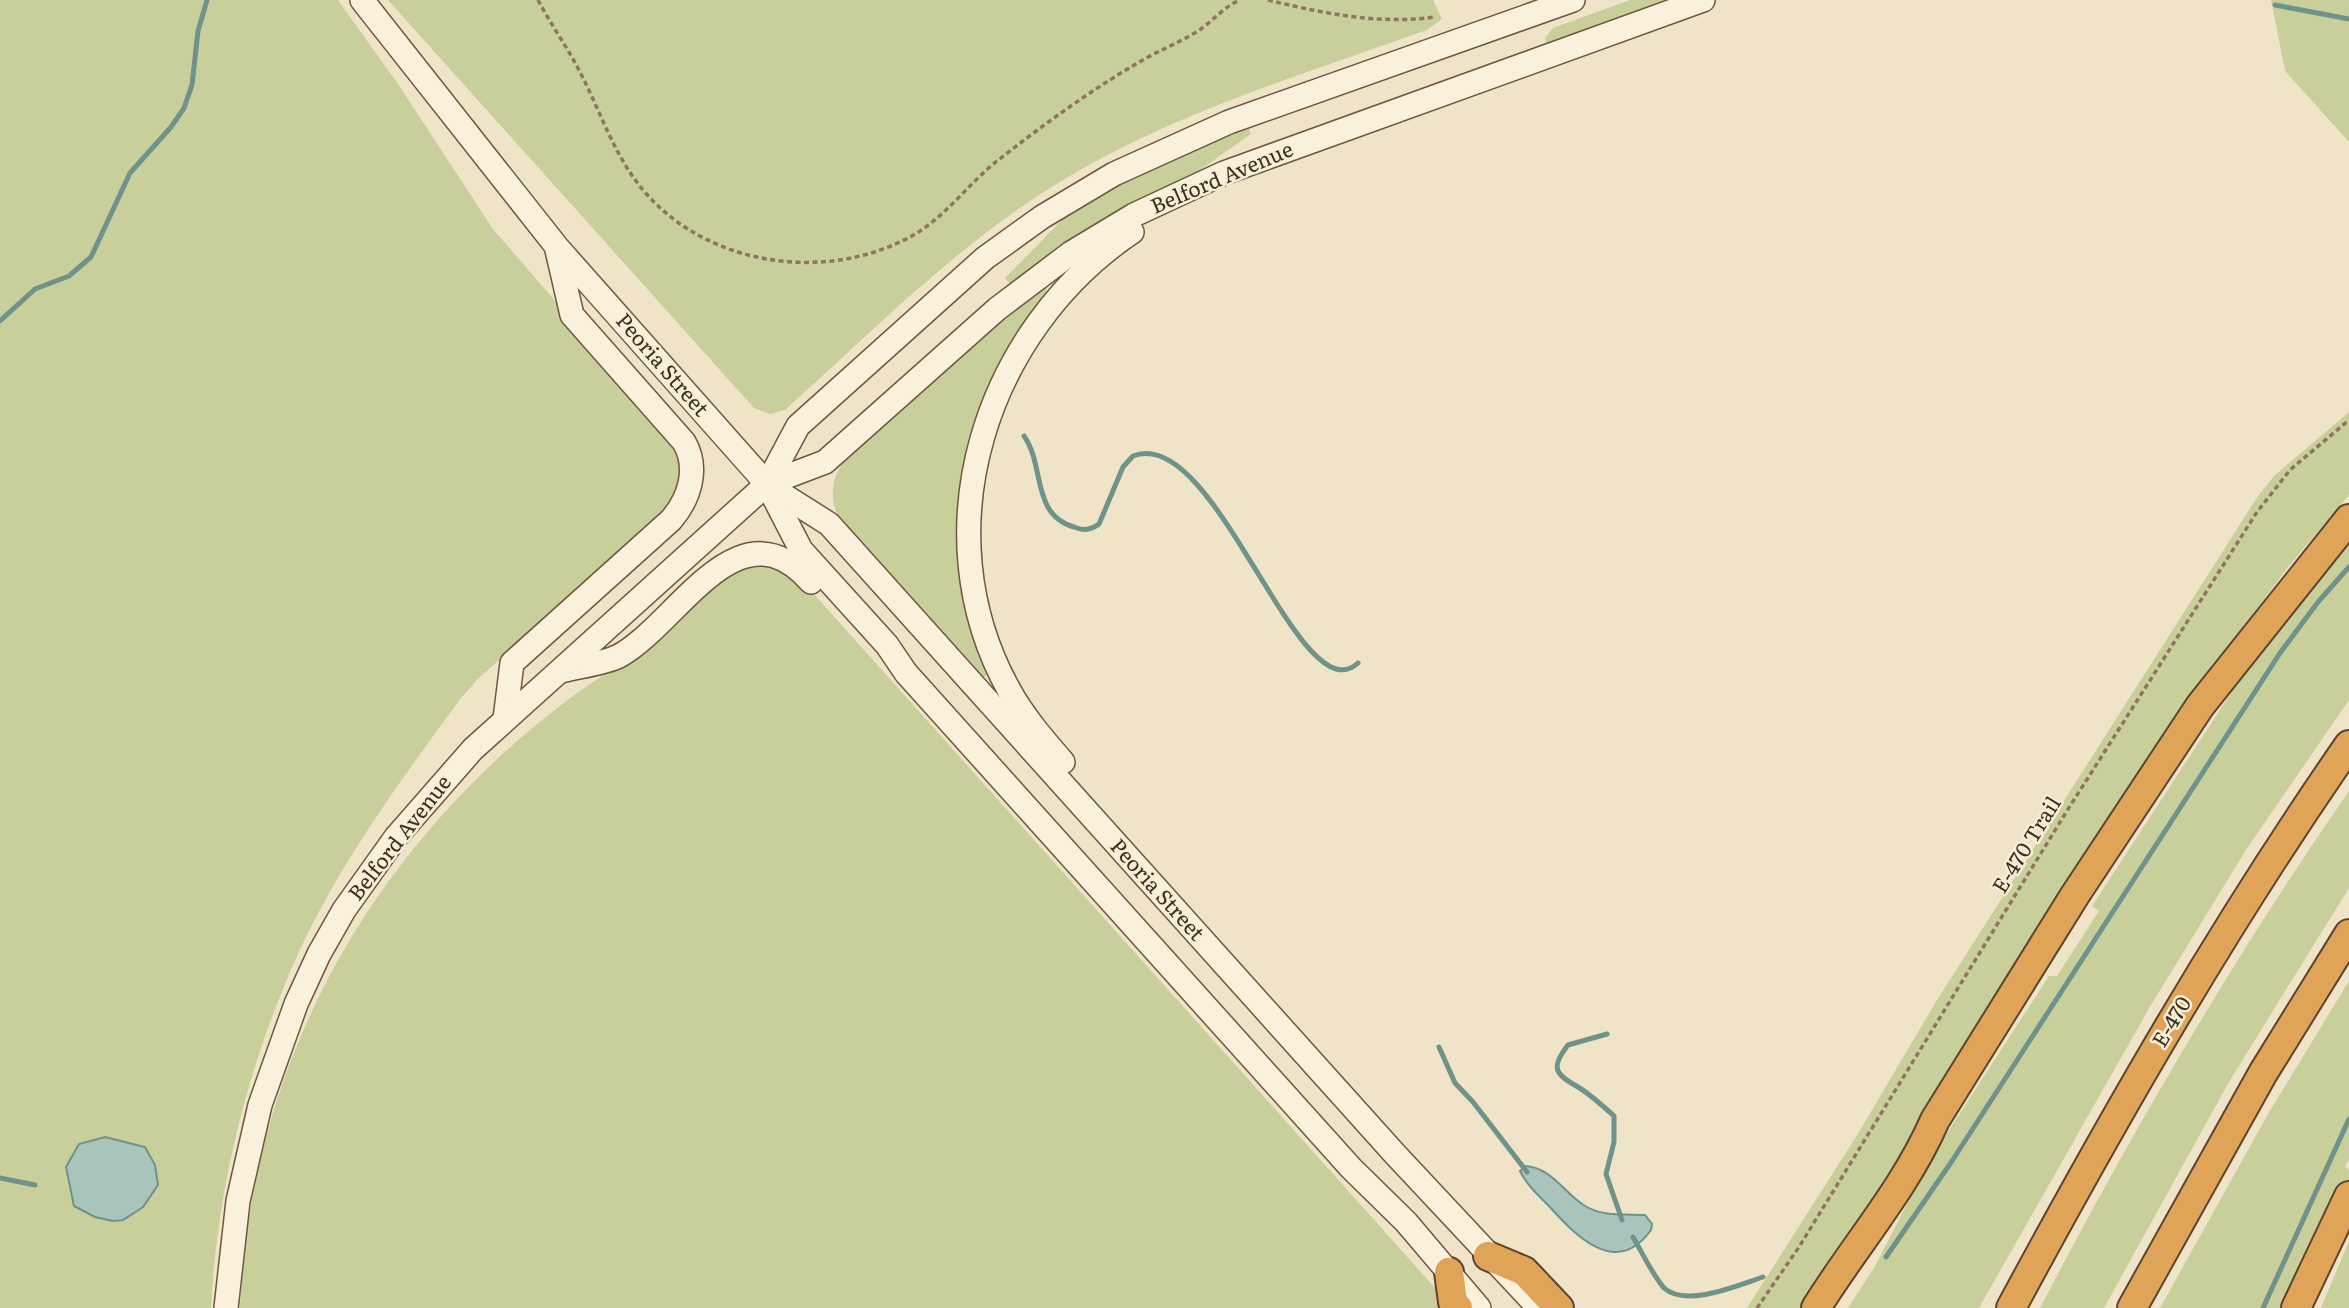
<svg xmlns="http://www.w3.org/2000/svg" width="2349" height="1308" viewBox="0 0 2349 1308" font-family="Literata,serif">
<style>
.green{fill:#c9cf9b}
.water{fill:#a9c4bc;stroke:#6f938a;stroke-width:2}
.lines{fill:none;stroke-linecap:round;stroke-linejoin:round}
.stream{stroke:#6f938a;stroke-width:5}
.secondary-casing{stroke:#6f573f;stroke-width:26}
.highway-casing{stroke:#5b4430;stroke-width:32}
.path{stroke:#8d765c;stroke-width:3.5;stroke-dasharray:5 3.5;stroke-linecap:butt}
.secondary{stroke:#faf1dc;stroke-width:23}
.highway{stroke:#e0a458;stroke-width:28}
.labels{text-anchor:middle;stroke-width:5;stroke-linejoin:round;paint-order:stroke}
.street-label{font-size:21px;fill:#3d2e20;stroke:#f7eed8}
</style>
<rect width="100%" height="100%" fill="#f0e4c8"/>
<!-- green -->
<g class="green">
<path d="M 0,0 L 338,0 L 398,84 L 493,229 L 665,428 C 685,459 687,472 670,505 L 478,679 L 461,698 C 400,781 336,868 294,963 C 246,1072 217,1190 211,1308 L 0,1308 Z"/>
<path d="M 388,0 L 1433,0 L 1442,19 L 1427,30 C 1304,74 1176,112 1063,180 C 960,242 874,330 785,410 L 770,414 L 754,408 Z"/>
<path d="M 1630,0 L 1672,0 L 1550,44 L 1546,42 L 1545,38 L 1553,28 Z"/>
<path d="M 2271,0 L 2349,0 L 2349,142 L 2285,71 Z"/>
<path d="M 1248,127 L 1251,134 L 1200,170 L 1097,224 L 1010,284 L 1005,278 L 1067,215 L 1137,175 Z"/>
<path d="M 1046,286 L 1047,294 L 1022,328 L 994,378 L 967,468 L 990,672 L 984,677 L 841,521 C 828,502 831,477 845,460 L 1004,317 Z"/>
<path d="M 2349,412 L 2349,495 L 2288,567 L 2223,655 L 1802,1308 L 1747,1308 L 1859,1132 L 1937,1000 L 2258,496 L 2274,476 Z"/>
<path d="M 2349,538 L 2349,700 L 2246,850 L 2151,1005 L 1979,1308 L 1848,1308 L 1874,1268 L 1929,1161 L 2049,976 L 2057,976 L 2099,911 L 2092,906 L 2242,676 Z"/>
<path d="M 751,562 L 796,574 L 1453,1308 L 240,1308 C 250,1065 369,853 561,705 C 587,685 616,667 644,648 C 683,620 705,586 751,562 Z"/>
<path d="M 2349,791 L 2349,888 L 2229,1082 L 2104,1308 L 2040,1308 C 2133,1130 2235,955 2349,791 Z"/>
<path d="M 2349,981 L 2349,1159 L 2345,1167 L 2349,1170 L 2349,1181 L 2286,1308 L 2160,1308 L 2268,1114 Z"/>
<path d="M 2349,1241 L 2349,1308 L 2321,1308 Z"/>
</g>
<!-- water -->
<g class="water">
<path d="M 105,1137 L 145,1147 L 155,1165 L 158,1185 L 143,1207 L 123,1220 L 113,1221 L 95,1217 L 74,1206 L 66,1167 L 79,1144 Z"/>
<path d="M 1525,1166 C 1551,1167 1565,1194 1585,1206 C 1604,1217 1624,1214 1645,1215 L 1652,1224 L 1651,1230 C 1616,1279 1575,1235 1548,1205 C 1538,1195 1526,1184 1520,1171 Z"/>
</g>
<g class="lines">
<!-- stream -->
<g class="stream">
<path d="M 2275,5 L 2349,19"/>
<path d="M 0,321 L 35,289 L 69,276 L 91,257 L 130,173 L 171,127 L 184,108 L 192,85 L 198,31 L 207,0"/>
<path d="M 1024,436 C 1045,465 1031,515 1074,527 C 1084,531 1091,530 1099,524 L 1123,467 L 1133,456 C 1216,423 1299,718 1358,663"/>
<path d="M 1607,1034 L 1568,1045 C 1550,1068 1555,1074 1578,1087 C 1591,1095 1602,1105 1614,1116 L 1614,1142 L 1606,1174 L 1622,1220"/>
<path d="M 1439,1047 L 1455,1083 L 1473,1102 L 1527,1172"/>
<path d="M 0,1178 L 35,1185"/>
<path d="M 1633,1237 C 1643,1254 1652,1274 1664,1288 C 1686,1308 1739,1285 1763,1277"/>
<path d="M 1886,1257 L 1952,1161 L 2280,653 L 2318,602 L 2349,567"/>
<path d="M 2263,1308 L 2349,1119"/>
</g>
<!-- secondary casing -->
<g class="secondary-casing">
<g id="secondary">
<path d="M 362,0 L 557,247 L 767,484 L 801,550 L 887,645 L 906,673 L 1351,1168 L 1406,1222 L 1479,1308"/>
<path d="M 767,484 L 825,462 L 997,309 L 1071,253 L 1134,215 L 1224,173 L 1703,0"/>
<path d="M 769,486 L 829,524 L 1394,1153 L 1539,1308"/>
<path d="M 561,671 C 579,666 603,664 619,656 C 679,623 738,499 811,582"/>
<path d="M 505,719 L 512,663 L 671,520 C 690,498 699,468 684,442 L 572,315 L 557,250"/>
<path d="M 1063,762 C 1043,739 1023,716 1009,690 C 920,530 986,330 1132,232"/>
<path d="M 226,1308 L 238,1201 L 260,1105 L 296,1004 L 319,954 L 344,910 L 396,837 L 473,749 L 767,484 L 798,426 L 985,258 L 1042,217 L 1114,174 L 1229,122 L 1573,0"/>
</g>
</g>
<!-- highway casing -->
<g class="highway-casing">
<g id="highway">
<path d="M 1488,1256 L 1524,1271 L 1559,1308"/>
<path d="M 1449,1272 L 1453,1302 L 1458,1308"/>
<path d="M 1816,1308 C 1855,1245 1905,1189 1935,1120 L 2075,895 L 2200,706 L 2349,519"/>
<path d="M 2011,1308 C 2115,1115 2224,925 2349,745"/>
<path d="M 2132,1308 L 2263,1073 L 2349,934"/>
<path d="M 2296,1308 L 2349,1196"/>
</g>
</g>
<!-- path -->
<g class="path">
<path d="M 538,0 C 551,25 568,48 581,74 C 601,113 614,155 643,190 C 707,266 824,283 910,237 C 945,218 967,185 997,161 C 1043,125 1091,90 1141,61 C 1158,51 1176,44 1193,34 C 1210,25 1221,8 1240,0"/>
<path d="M 1268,0 C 1321,13 1380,25 1435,17"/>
<path d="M 1757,1308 L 1799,1247 L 2065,814 L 2257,512 L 2290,470 L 2349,420"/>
</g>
<!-- secondary -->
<use href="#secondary" class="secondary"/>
<!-- highway -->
<use href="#highway" class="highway"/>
</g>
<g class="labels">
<!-- street labels -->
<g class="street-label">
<text transform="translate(1222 178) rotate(-23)" y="7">Belford Avenue</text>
<text transform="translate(662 365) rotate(49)" y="7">Peoria Street</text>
<text transform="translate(400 838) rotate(-52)" y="7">Belford Avenue</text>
<text transform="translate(2027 845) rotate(-58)" y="7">E-470 Trail</text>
<text transform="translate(1157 890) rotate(48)" y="7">Peoria Street</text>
<text transform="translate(2172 1022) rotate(-59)" y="7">E-470</text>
</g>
</g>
</svg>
